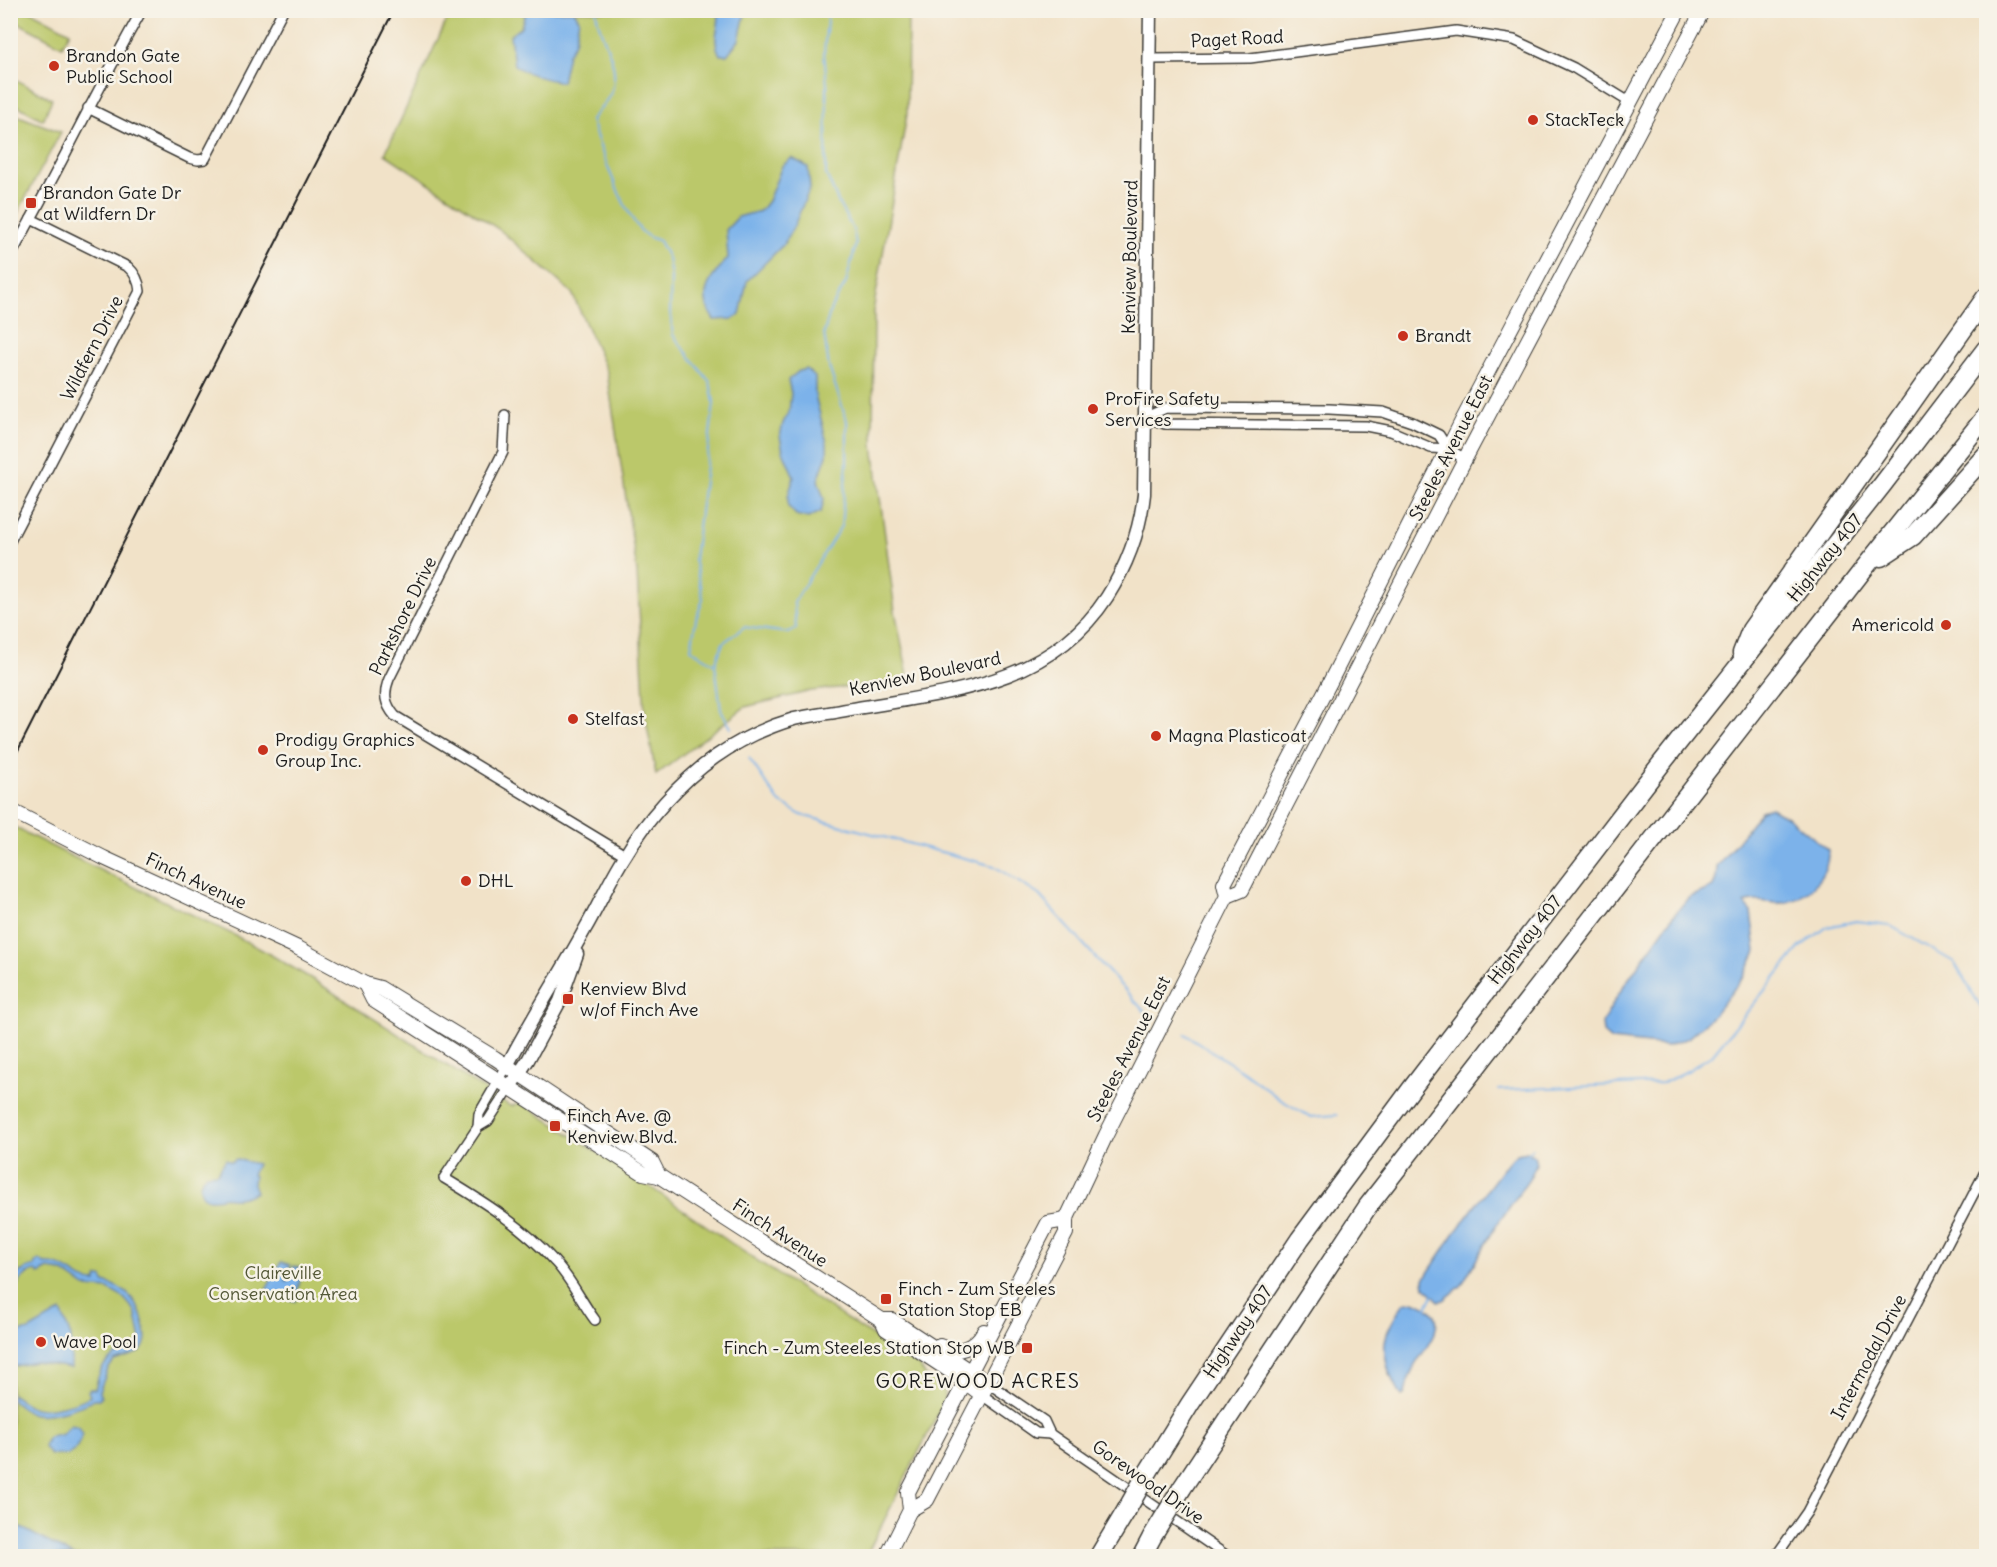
<svg xmlns="http://www.w3.org/2000/svg" width="1997" height="1567" viewBox="0 0 1997 1567" font-family="Delius,sans-serif">
<style>
.green{fill:#bbc86a;stroke:#6c7243;stroke-width:1.5}
.water{fill:#7bb2ea;stroke:#4c6783;stroke-width:1.5}
.lines{fill:none;stroke-linecap:round;stroke-linejoin:round}
.stream{stroke:#7bb2ea;stroke-width:2}
.minor-casing{stroke:#3c3a36;stroke-width:12}
.tertiary-casing{stroke:#3c3a36;stroke-width:15}
.secondary-casing{stroke:#3c3a36;stroke-width:16}
.motorway-casing{stroke:#3c3a36;stroke-width:21}
.minor{stroke:#fff;stroke-width:9}
.tertiary{stroke:#fff;stroke-width:12}
.secondary{stroke:#fff;stroke-width:14}
.motorway{stroke:#fff;stroke-width:18}
.rail{stroke:#1c1c1c;stroke-width:2}
.motorway-bridge-casing{stroke:#3c3a36;stroke-width:21;stroke-linecap:butt}
.motorway-bridge{stroke:#fff;stroke-width:18}
.poi-dot{fill:#c8321e;stroke:#f7f3e8;stroke-width:2}
.labels{text-anchor:middle;stroke-width:5;stroke-linejoin:round;paint-order:stroke}
.street-label{font-size:18px;fill:#1c1c1c;stroke:#f7f3e8}
.poi-label{font-size:18px;fill:#1c1c1c;stroke:#f7f3e8;text-anchor:start}
.park-label{font-size:18px;fill:#545837;stroke:#f7f3e8}
.neighbourhood-label{font-size:20px;letter-spacing:1.5px;fill:#1c1c1c;stroke:#f7f3e8}
</style>
<rect width="100%" height="100%" fill="#f7f3e8"/>
<filter id="ink" filterUnits="userSpaceOnUse"><feTurbulence type="fractalNoise" baseFrequency=".0167" numOctaves="2"/><feDisplacementMap in="SourceGraphic" scale="12" xChannelSelector="R" yChannelSelector="G"/><feConvolveMatrix kernelMatrix="1 2 1 2 8 2 1 2 1" color-interpolation-filters="sRGB"/></filter>
<filter id="wash" filterUnits="userSpaceOnUse"><feTurbulence type="fractalNoise" baseFrequency=".008" numOctaves="4" result="noise"/><feDisplacementMap in="SourceGraphic" scale="24" xChannelSelector="R" yChannelSelector="G"/><feGaussianBlur stdDeviation="1.35" result="paint"/><feColorMatrix in="noise" values="0 0 0 0 0 0 0 0 0 0 0 0 0 0 0 0 0 1.4 0 .05"/><feComposite in="paint" operator="in"/></filter>
<g filter="url(#wash)">
<rect width="100%" height="100%" fill="#f1e2c8"/>
<!-- green -->
<g class="green">
<path d="M 10,11 L 31,11 L 70,32 L 62,46 L 15,21 L 11,26 Z"/>
<path d="M 451,11 L 908,11 L 907,114 L 874,306 L 873,445 L 895,611 L 909,680 L 811,691 L 745,707 L 656,775 L 645,715 L 637,572 L 607,372 L 572,293 L 500,230 L 385,154 Z"/>
<path d="M 10,72 L 14,73 L 11,77 L 52,99 L 43,120 L 11,102 Z"/>
<path d="M 11,113 L 61,132 L 11,225 L 10,113 Z"/>
<path d="M 10,825 L 63,852 L 234,935 L 266,952 L 312,979 L 510,1106 L 520,1104 L 528,1107 L 636,1177 L 744,1252 L 920,1367 L 925,1375 L 944,1387 L 944,1402 L 866,1556 L 11,1556 Z"/>
</g>
<!-- water -->
<g class="water">
<path d="M 526,11 L 574,11 L 579,19 L 575,42 L 568,54 L 562,82 C 547,80 526,74 514,65 L 510,35 L 521,27 Z"/>
<path d="M 718,11 L 744,11 L 745,14 L 739,40 L 727,55 L 720,55 C 710,35 722,28 718,11 Z"/>
<path d="M 792,158 L 808,167 L 810,188 L 794,226 L 783,245 L 747,281 L 740,315 L 733,319 L 714,320 C 696,294 710,279 728,258 L 726,230 L 738,217 L 760,211 L 768,201 L 782,166 Z"/>
<path d="M 806,369 L 815,377 L 815,395 L 827,443 L 827,455 L 818,480 L 824,499 L 821,512 L 808,518 L 796,515 L 788,506 L 788,496 L 794,477 L 783,451 L 780,436 L 783,423 L 789,412 L 791,393 L 788,380 L 799,371 Z"/>
<path d="M 1771,808 L 1789,818 L 1828,850 C 1830,874 1807,900 1782,903 C 1767,904 1758,898 1744,903 L 1751,912 L 1756,951 L 1744,976 L 1713,1016 L 1688,1038 L 1667,1046 L 1611,1040 L 1603,1033 L 1602,1023 L 1623,987 L 1671,919 L 1688,898 L 1713,887 L 1716,878 L 1717,867 L 1761,811 Z"/>
<path d="M 1527,1152 L 1534,1156 L 1536,1164 L 1530,1178 L 1496,1226 L 1461,1286 L 1444,1300 L 1439,1301 L 1425,1287 L 1424,1279 L 1454,1234 L 1508,1162 L 1517,1154 Z"/>
<path d="M 226,1159 L 231,1162 L 236,1159 L 257,1164 L 252,1175 L 254,1176 L 253,1184 L 256,1192 C 248,1196 240,1199 232,1198 C 230,1198 223,1197 222,1198 C 212,1200 201,1201 200,1187 C 200,1181 202,1178 206,1174 L 217,1173 Z"/>
<path d="M 39,1260 L 43,1262 L 44,1264 C 69,1262 75,1283 96,1282 L 98,1277 L 102,1277 L 104,1282 C 127,1288 139,1302 144,1325 C 146,1335 148,1343 140,1352 L 114,1361 L 108,1369 L 99,1392 L 101,1397 L 99,1399 L 94,1399 C 82,1408 45,1418 30,1413 C 23,1410 18,1403 11,1400 L 11,1394 C 19,1398 26,1406 35,1408 C 48,1411 80,1403 90,1396 L 88,1391 L 90,1389 L 95,1389 C 97,1384 97,1379 99,1375 C 106,1356 120,1352 137,1348 L 141,1340 L 135,1311 L 124,1298 L 108,1289 L 85,1287 L 62,1271 L 48,1269 L 39,1274 L 36,1271 C 20,1274 17,1286 11,1299 C 10,1279 15,1271 35,1266 L 35,1263 Z"/>
<path d="M 281,1262 L 290,1265 L 285,1280 L 288,1281 L 293,1266 L 302,1269 L 296,1301 L 277,1296 L 266,1290 Z"/>
<path d="M 1413,1301 C 1457,1315 1429,1341 1414,1367 C 1409,1376 1407,1384 1405,1394 L 1402,1396 C 1391,1383 1381,1354 1386,1337 C 1389,1325 1397,1314 1404,1303 Z"/>
<path d="M 61,1311 L 71,1337 L 71,1368 L 35,1362 L 11,1367 L 11,1334 L 29,1330 Z"/>
<path d="M 71,1425 L 79,1427 L 83,1435 L 75,1450 L 68,1455 L 50,1455 L 44,1447 L 47,1438 L 53,1435 L 61,1435 Z"/>
<path d="M 11,1522 L 74,1556 L 11,1556 Z"/>
</g>
<g class="lines">
<!-- stream -->
<g class="stream">
<path d="M 596,10 C 598,39 623,63 611,93 C 607,102 597,112 591,120 C 598,143 627,223 646,235 C 650,238 655,239 659,241 L 668,258 L 671,277 L 670,312 L 673,335 L 710,382 L 714,403 L 694,559 L 703,599 L 696,619 L 691,649 L 715,664"/>
<path d="M 731,728 L 721,710 L 715,664 L 723,643 L 744,627 L 789,633 L 796,629 L 794,602 L 841,526 L 847,463 L 847,421 L 829,367 L 824,333 L 831,308 L 846,283 L 856,244 L 853,229 L 840,206 L 826,174 L 827,86 L 824,52 L 828,10"/>
<path d="M 749,758 L 779,802 L 801,815 L 994,866 L 1039,895 L 1144,1011"/>
<path d="M 1185,1034 L 1244,1072 L 1281,1100 L 1311,1117 L 1337,1115"/>
<path d="M 1499,1090 L 1663,1083 L 1689,1070 L 1712,1055 L 1800,947 L 1827,927 L 1856,921 L 1889,925 L 1954,962 L 1986,1016"/>
<path d="M 1528,1154 L 1532,1148"/>
<path d="M 1426,1309 L 1433,1295"/>
</g>
</g>
</g>
<g filter="url(#ink)">
<g class="lines">
<!-- minor casing -->
<g class="minor-casing">
<g id="minor">
<path d="M 1151,59 L 1250,58 L 1456,31 L 1514,40 L 1574,68 L 1631,103"/>
<path d="M 88,108 L 189,158 L 198,160 L 205,159 L 283,10"/>
<path d="M 10,257 C 56,176 96,91 142,10"/>
<path d="M 505,415 L 503,452 L 389,679 C 383,694 385,704 395,716 L 625,855"/>
<path d="M 1146,417 L 1165,424 L 1366,426 L 1391,431 L 1431,448 L 1448,449 L 1465,459"/>
<path d="M 1146,417 L 1166,408 L 1329,409 L 1383,412 L 1412,422 L 1439,435 L 1448,449"/>
<path d="M 10,541 L 140,291 C 139,281 136,274 128,267 L 31,219"/>
<path d="M 510,1087 L 488,1121 L 478,1127 L 444,1178 C 484,1202 524,1227 555,1262 C 571,1279 581,1301 595,1320"/>
<path d="M 478,1127 L 479,1114 L 507,1066"/>
<path d="M 988,1383 L 1044,1421 L 1050,1434"/>
<path d="M 982,1395 L 1036,1433 L 1050,1434 L 1227,1556"/>
<path d="M 1776,1556 L 1807,1512 L 1986,1170"/>
</g>
</g>
<!-- tertiary casing -->
<g class="tertiary-casing">
<g id="tertiary">
<path d="M 507,1066 C 531,1019 560,975 585,929 C 599,905 610,879 625,856 C 646,820 681,781 715,757 C 738,741 767,727 794,719 C 807,716 822,714 835,712 C 935,693 1046,691 1107,597 C 1128,564 1140,532 1144,494 L 1150,10"/>
<path d="M 510,1087 L 528,1060 L 560,1001 L 577,954"/>
</g>
</g>
<!-- secondary casing -->
<g class="secondary-casing">
<g id="secondary">
<path d="M 10,810 L 104,858 L 298,948 L 365,984 L 380,988 L 495,1058 L 652,1162 L 659,1176"/>
<path d="M 1227,896 L 1242,890 L 1465,459 L 1703,10"/>
<path d="M 365,984 L 373,1000 L 643,1173 L 659,1176 L 882,1320 L 892,1320 L 988,1383"/>
<path d="M 882,1320 L 886,1329 L 953,1373 L 982,1395"/>
<path d="M 940,1346 C 957,1355 975,1348 984,1331"/>
<path d="M 910,1510 L 927,1500 L 1066,1233 L 1066,1220 L 1106,1135 L 1227,896 L 1224,884 L 1330,682 L 1462,421 L 1679,10"/>
<path d="M 887,1556 L 910,1510 L 908,1492 L 1048,1223 L 1066,1220"/>
</g>
</g>
<!-- motorway casing -->
<g class="motorway-casing">
<g id="motorway">
<path d="M 1881,557 L 1913,536 L 1986,455"/>
<path d="M 1742,653 L 1751,630 L 1986,297"/>
<path d="M 1148,1472 L 1190,1404 L 1300,1239 L 1412,1088 L 1661,764 L 1883,484 L 1986,349"/>
<path d="M 1182,1488 L 1368,1206 L 1866,566 L 1986,416"/>
<path d="M 1099,1556 L 1126,1511"/>
<path d="M 1142,1556 L 1152,1537"/>
</g>
</g>
<!-- minor -->
<use href="#minor" class="minor"/>
<!-- tertiary -->
<use href="#tertiary" class="tertiary"/>
<!-- secondary -->
<use href="#secondary" class="secondary"/>
<!-- motorway -->
<use href="#motorway" class="motorway"/>
<!-- rail -->
<path class="rail" d="M 10,766 L 394,10"/>
<!-- motorway-bridge casing -->
<g class="motorway-bridge-casing">
<g id="motorway-bridge">
<path d="M 1126,1511 L 1148,1472"/>
<path d="M 1152,1537 L 1182,1488"/>
</g>
</g>
<!-- motorway-bridge -->
<use href="#motorway-bridge" class="motorway-bridge"/>
</g>
</g>
<!-- markers -->
<g class="poi-dot">
<circle cx="54" cy="66" r="6"/>
<circle cx="1533" cy="120" r="6"/>
<rect x="25" y="197" width="12" height="12" rx="3"/>
<circle cx="1403" cy="336" r="6"/>
<circle cx="1093" cy="409" r="6"/>
<circle cx="1946" cy="625" r="6"/>
<circle cx="573" cy="719" r="6"/>
<circle cx="1156" cy="736" r="6"/>
<circle cx="263" cy="750" r="6"/>
<circle cx="466" cy="881" r="6"/>
<rect x="562" y="993" width="12" height="12" rx="3"/>
<rect x="549" y="1120" width="12" height="12" rx="3"/>
<rect x="880" y="1293" width="12" height="12" rx="3"/>
<circle cx="41" cy="1342" r="6"/>
<rect x="1021" y="1342" width="12" height="12" rx="3"/>
</g>
<g class="labels">
<!-- street labels -->
<g class="street-label">
<text transform="translate(1237 39) rotate(-3)" y="6">Paget Road</text>
<text transform="translate(1130 257) rotate(-89)" y="6">Kenview Boulevard</text>
<text transform="translate(92 348) rotate(-63)" y="6">Wildfern Drive</text>
<text transform="translate(1451 448) rotate(-63)" y="6">Steeles Avenue East</text>
<text transform="translate(1825 558) rotate(-51)" y="6">Highway 407</text>
<text transform="translate(403 616) rotate(-64)" y="6">Parkshore Drive</text>
<text transform="translate(925 674) rotate(-12)" y="6">Kenview Boulevard</text>
<text transform="translate(196 881) rotate(25)" y="6">Finch Avenue</text>
<text transform="translate(1525 940) rotate(-52)" y="6">Highway 407</text>
<text transform="translate(1129 1049) rotate(-63)" y="6">Steeles Avenue East</text>
<text transform="translate(780 1233) rotate(33)" y="6">Finch Avenue</text>
<text transform="translate(1238 1332) rotate(-56)" y="6">Highway 407</text>
<text transform="translate(1869 1357) rotate(-62)" y="6">Intermodal Drive</text>
<text transform="translate(1148 1482) rotate(35)" y="6">Gorewood Drive</text>
</g>
<!-- poi labels -->
<g class="poi-label">
<text x="66" y="62">Brandon Gate<tspan x="66" dy="21">Public School</tspan></text>
<text x="1545" y="126">StackTeck</text>
<text x="43" y="199">Brandon Gate Dr<tspan x="43" dy="21">at Wildfern Dr</tspan></text>
<text x="1415" y="342">Brandt</text>
<text x="1105" y="405">ProFire Safety<tspan x="1105" dy="21">Services</tspan></text>
<text x="1934" y="631" text-anchor="end">Americold</text>
<text x="585" y="725">Stelfast</text>
<text x="1168" y="742">Magna Plasticoat</text>
<text x="275" y="746">Prodigy Graphics<tspan x="275" dy="21">Group Inc.</tspan></text>
<text x="478" y="887">DHL</text>
<text x="580" y="995">Kenview Blvd<tspan x="580" dy="21">w/of Finch Ave</tspan></text>
<text x="567" y="1122">Finch Ave. @<tspan x="567" dy="21">Kenview Blvd.</tspan></text>
<text x="898" y="1295">Finch - Zum Steeles<tspan x="898" dy="21">Station Stop EB</tspan></text>
<text x="53" y="1348">Wave Pool</text>
<text x="1015" y="1354" text-anchor="end">Finch - Zum Steeles Station Stop WB</text>
</g>
<!-- park labels -->
<g class="park-label">
<text x="283" y="1279">Claireville<tspan x="283" dy="21">Conservation Area</tspan></text>
</g>
<!-- neighbourhood labels -->
<g class="neighbourhood-label">
<text x="978" y="1388">GOREWOOD ACRES</text>
</g>
</g>
<!-- margin -->
<rect width="1997" height="1567" fill="none" stroke="#f7f3e8" stroke-width="36"/>
</svg>
